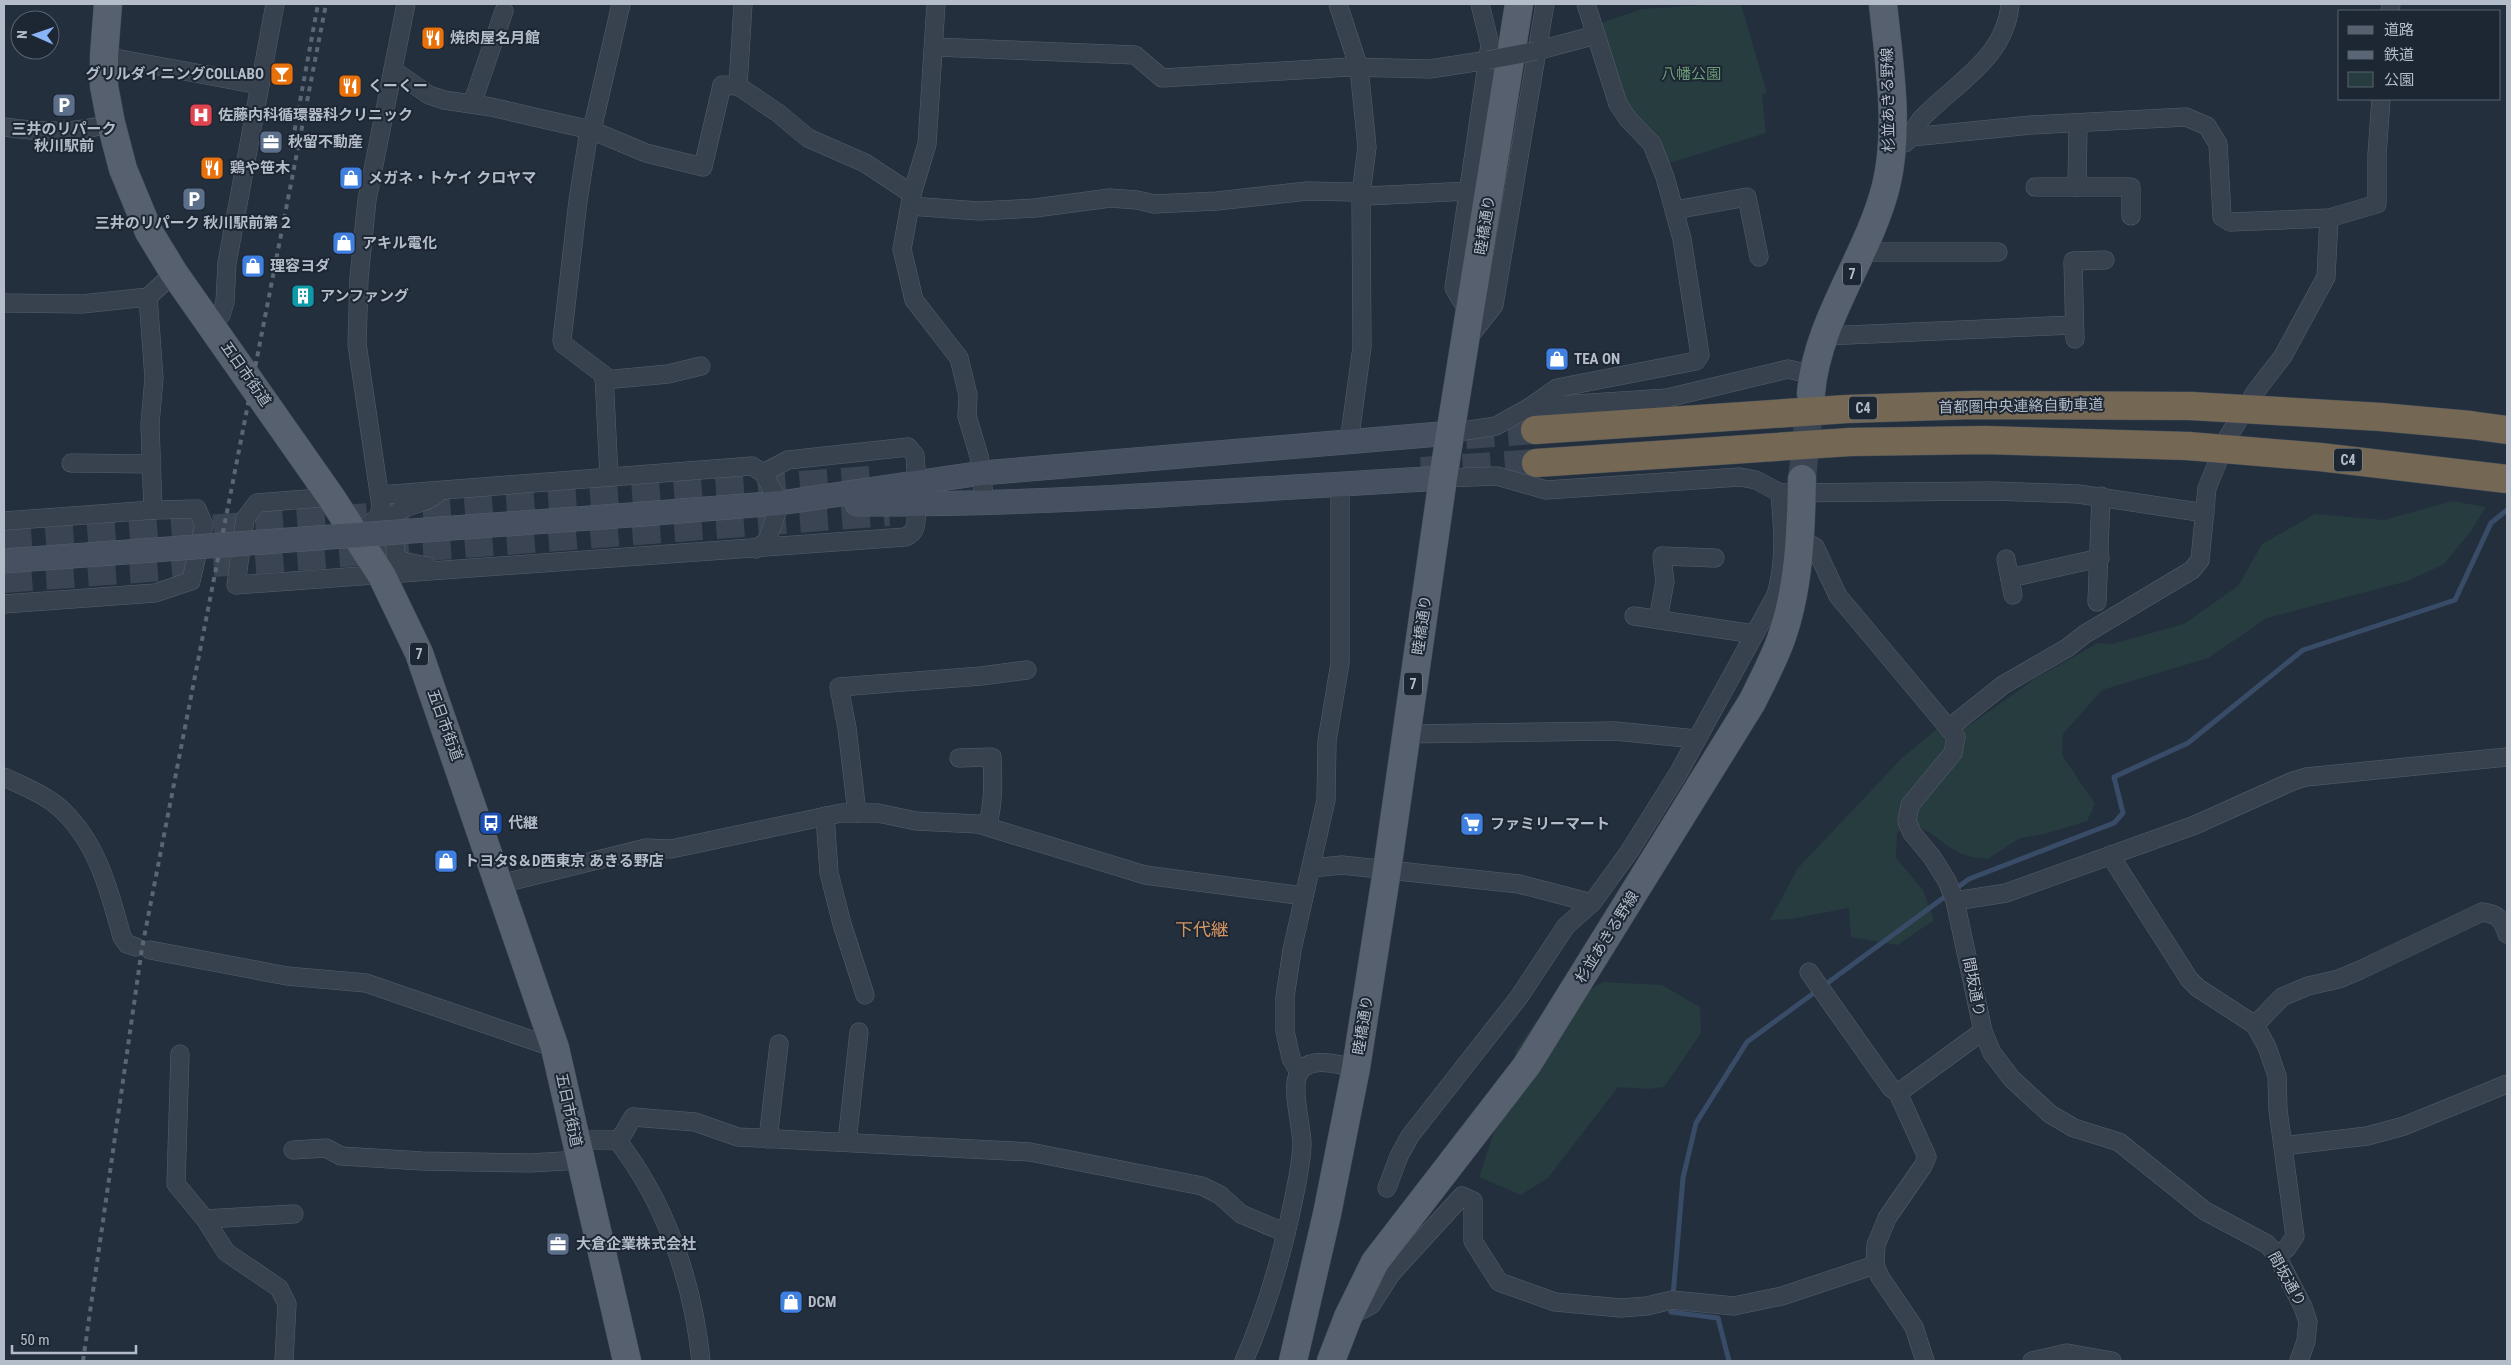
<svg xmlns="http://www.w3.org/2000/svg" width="2511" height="1365" viewBox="0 0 2511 1365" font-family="'Roboto Condensed','Noto Sans JP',sans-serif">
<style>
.green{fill:#263c3f}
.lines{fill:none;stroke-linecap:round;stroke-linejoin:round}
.stream{stroke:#394c67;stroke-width:5}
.primary-tunnel{stroke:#3a4453;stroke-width:28;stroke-dasharray:28 14;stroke-linecap:butt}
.highway-tunnel{stroke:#3a4453;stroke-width:28;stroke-dasharray:28 14;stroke-linecap:butt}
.street-casing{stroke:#565f6c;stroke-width:19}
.secondary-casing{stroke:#565f6c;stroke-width:25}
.primary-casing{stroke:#414a57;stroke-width:29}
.highway-casing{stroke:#434c59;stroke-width:29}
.street{stroke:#38414e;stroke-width:18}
.secondary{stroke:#465061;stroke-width:24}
.primary{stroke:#56606e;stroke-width:28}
.highway{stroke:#746855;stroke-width:28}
.rail{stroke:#5a6575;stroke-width:4;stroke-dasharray:5 5;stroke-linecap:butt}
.street-bridge-casing{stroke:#565f6c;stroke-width:19;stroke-linecap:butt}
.secondary-bridge-casing{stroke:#565f6c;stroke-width:25;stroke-linecap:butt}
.highway-bridge-casing{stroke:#434c59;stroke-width:29;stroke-linecap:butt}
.street-bridge{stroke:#38414e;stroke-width:18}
.secondary-bridge{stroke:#465061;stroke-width:24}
.highway-bridge{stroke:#746855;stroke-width:28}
.labels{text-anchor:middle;stroke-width:4;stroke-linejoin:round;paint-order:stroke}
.shield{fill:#1d2633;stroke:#878f9c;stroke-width:1}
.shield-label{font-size:14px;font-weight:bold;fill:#b4bcc9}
.poi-label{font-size:15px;font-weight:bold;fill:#b4bcc9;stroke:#1d2633;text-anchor:start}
.park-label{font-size:15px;fill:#6b9a76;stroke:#1d2633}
.street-label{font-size:15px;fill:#b4bcc9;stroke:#1d2633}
.quarter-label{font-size:18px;fill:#d59563;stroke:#1d2633}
</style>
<rect width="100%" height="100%" fill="#242f3e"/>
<!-- green -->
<g class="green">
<path d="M 1720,4 L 1741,4 L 1767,93 L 1762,95 L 1766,133 L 1666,164 L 1623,100 L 1598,24 L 1642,9 Z"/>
<path d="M 2452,501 L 2486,507 L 2471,531 L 2444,564 L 2408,581 L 2267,618 L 2208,658 L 2102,690 L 2063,734 L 2062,755 L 2095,804 L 2087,821 L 2045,834 L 2020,838 L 1988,859 C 1981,858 1972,858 1965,855 C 1941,848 1923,814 1897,833 L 1896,858 L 1923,890 L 1934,920 L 1898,945 L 1851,937 L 1849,908 L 1790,919 L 1770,920 L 1798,868 L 1902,758 L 1937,729 L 1967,727 L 2036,678 L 2098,643 L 2112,644 L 2184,624 L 2238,586 L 2262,544 L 2315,514 L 2384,520 Z"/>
<path d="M 1603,982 L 1662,985 L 1700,1007 L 1701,1033 L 1664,1087 L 1647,1089 L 1618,1087 L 1548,1178 L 1521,1195 L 1479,1177 L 1496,1126 L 1516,1050 L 1558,991 L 1591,989 Z"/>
</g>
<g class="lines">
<!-- stream -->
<g class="stream">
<path d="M 1673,1296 L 1683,1178 L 1696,1123 L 1747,1042 L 1969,879 L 2114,823 L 2123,813 L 2114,777 L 2188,743 L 2303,650 L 2455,600 L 2491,523 L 2507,510"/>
<path d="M 1672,1305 L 1671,1312 L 1718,1318 L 1729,1361"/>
</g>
<!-- primary-tunnel -->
<path class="primary-tunnel" d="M 1802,479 L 1811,393"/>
<!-- highway-tunnel -->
<g class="highway-tunnel">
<path d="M 1466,435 L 1535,430"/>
<path d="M 1421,471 L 1536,463"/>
<path d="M 4,544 L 882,479"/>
<path d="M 4,579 L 889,512"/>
</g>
<!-- street casing -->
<g class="street-casing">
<g id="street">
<path d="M 743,4 L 738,86 L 778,113 L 808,138 L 865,163 L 912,194"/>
<path d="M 936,4 L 927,144 L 912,194 L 902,249 L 914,300 L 959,358 L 968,395 L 967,416 L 979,456 L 985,504"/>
<path d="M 1338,4 L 1359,68 L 1367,147 L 1361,194 L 1362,347 L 1349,442"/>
<path d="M 1586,4 L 1596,35"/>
<path d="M 2390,11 L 2391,4"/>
<path d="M 934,47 L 1135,55 L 1162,78 L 1349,67 L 1430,69 L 1488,60"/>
<path d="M 104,56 L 260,85"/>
<path d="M 393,70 L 429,95 L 444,100 L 491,107 L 591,130 L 646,153 L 703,167 L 722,85 L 738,86"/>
<path d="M 472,104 L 504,11"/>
<path d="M 4,127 C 40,132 75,134 111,123"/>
<path d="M 1912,137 L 2031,125 L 2186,117 L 2207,126 L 2218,144 L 2222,217 L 2230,222 L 2329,218 L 2377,204 L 2377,155 L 2381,99"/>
<path d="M 1905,143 C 1913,136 1915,126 1922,118 C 1956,83 2006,57 2010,4"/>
<path d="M 2035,187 L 2131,187 L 2131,216"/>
<path d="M 2077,187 L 2078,123"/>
<path d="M 910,206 L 979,211 L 1035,208 L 1110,198 L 1137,200 L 1154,204 L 1217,201 L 1307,191 L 1354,192 L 1367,196 L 1469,191"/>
<path d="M 1675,210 L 1747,197 L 1759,257"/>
<path d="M 1861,252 L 1998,252"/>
<path d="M 148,297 L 154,378 L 150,424 L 153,510"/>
<path d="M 4,303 L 82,304 L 148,297 L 174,273"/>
<path d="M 1470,315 L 1454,288 L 1490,45 L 1480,4"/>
<path d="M 210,323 L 221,315 L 225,302 L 227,263 L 275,4"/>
<path d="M 1825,336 L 2073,325"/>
<path d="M 1468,338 L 1494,305 L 1545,4"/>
<path d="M 2075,339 L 2073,261 L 2105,260"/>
<path d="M 604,380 L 668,374 L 701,366"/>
<path d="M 1530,407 L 1557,388 L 1696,361 L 1700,355 L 1682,239 L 1665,177 L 1652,144 L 1628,119 L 1618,104 L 1596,35 L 1536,51"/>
<path d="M 1451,433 L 1496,426 L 1530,407 L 1667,398 L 1788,369 L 1813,375"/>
<path d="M 71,463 L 152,464"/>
<path d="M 763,473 L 788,460 L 908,447 L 915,455 L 917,483"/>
<path d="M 609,477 L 604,375 L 563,344 L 562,340 L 578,201 L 588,137 L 594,121 L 621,4"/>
<path d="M 1443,478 L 1497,476 L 1546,490 L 1740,477 L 1756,480 L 1780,493 L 1994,491 L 2078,494 L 2205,513"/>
<path d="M 380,495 L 752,466 L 763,473 L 780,503 L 767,541 L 756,549"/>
<path d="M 331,497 L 257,503 L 245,519 L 236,585 L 905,537 C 919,533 916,517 916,504"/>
<path d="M 4,521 L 153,510 L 197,509 L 204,525 L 191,581 L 155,593 L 4,604"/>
<path d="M 356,535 L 379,516 L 381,506 L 357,344 L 359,278 L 367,200 L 406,4"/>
<path d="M 1799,538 L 1815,547 L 1838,596 L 1956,737 L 1953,753 L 1910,805 L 1907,821 L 1912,833 L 1932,857 L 1947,881 L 1955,901 L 1983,1031 L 1992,1053 L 2012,1079 L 2050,1114 L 2074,1128 L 2119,1142 L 2205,1211 L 2267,1244 L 2277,1256 L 2303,1307 L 2308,1322 L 2306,1341 L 2299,1361"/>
<path d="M 2006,559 L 2013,595"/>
<path d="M 427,566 L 402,561 L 396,556 L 392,517 C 404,503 424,506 437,494"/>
<path d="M 2010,578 L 2100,558"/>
<path d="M 2097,602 L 2101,496"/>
<path d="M 1634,616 L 1754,634"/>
<path d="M 1658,619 L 1665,582 L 1662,556 L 1715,558"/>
<path d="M 1949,728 L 2003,685 L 2067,648 L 2085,634 L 2192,570 L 2200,560 L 2207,488 L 2228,437 L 2256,391 L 2283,356 L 2326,277 L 2329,218"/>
<path d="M 1406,734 L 1615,731 L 1696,739"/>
<path d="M 959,758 L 992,757 C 993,780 994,804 987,826"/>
<path d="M 4,777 C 23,786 49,796 64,812 C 98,845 110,893 122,937 L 127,944 L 136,947"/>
<path d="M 857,813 L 847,728 L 839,687 L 981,676 L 1027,670"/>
<path d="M 825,816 L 829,873 L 842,924 L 865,995"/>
<path d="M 2110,855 L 2189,979 L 2198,988 L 2255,1025 L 2267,1047 L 2277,1076 L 2278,1110 L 2295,1236 L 2287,1248 L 2277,1256"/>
<path d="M 1311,868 L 1342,865 L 1519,884 L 1592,903 L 1629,852 L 1679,772 L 1776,595 C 1786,560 1783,528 1780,493"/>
<path d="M 500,884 L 646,848 L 671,849 L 841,813 L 878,813 L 916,821 L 978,824 L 1145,875 L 1304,896"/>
<path d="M 1955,901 L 2006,893 L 2195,825 L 2293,781 L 2306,777 L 2507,757"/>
<path d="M 150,950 L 287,976 L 366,983 L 555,1048"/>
<path d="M 1809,972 L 1891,1088 L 1898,1093 L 1927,1157 L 1923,1166 L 1887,1218 L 1876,1245 L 1875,1265 L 1880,1277 L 1914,1327 L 1925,1361"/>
<path d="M 2255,1025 L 2282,997 L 2308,986 L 2339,979 L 2360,970 L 2482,912 C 2498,914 2502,919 2507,934"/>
<path d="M 180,1054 L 176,1184 L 205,1219 L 226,1252 L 279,1288 L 287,1304 L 284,1361"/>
<path d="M 1299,1072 L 1291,1058 L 1285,1031 L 1285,997 L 1292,950 L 1326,800 L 1327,741 L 1340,663 L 1340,484"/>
<path d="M 1898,1093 L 1983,1031"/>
<path d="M 768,1139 L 779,1044"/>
<path d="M 576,1140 L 617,1140 C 666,1203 693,1282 701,1361"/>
<path d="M 617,1140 L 623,1134 L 633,1117 L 695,1122 L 738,1137 L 1030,1152 L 1202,1186 L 1220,1195 L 1241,1214 L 1286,1233"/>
<path d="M 847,1142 L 859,1032"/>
<path d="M 2283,1146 L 2367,1136 L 2404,1126 L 2507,1084"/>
<path d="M 293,1150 L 326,1148 L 341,1156 L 422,1161 L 530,1163 L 580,1160"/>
<path d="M 1387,1188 L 1399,1156 L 1410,1136 L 1519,997 L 1566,926 L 1592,903"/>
<path d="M 205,1219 L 294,1214"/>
<path d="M 1348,1317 L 1371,1305 L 1391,1274 L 1462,1196 L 1473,1201 L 1473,1241 L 1499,1282 L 1555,1302 L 1621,1308 L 1647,1306 L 1672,1300 L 1734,1306 L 1782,1296 L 1875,1265"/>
<path d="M 1244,1361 C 1265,1313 1279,1266 1290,1216 C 1295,1192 1301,1169 1302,1144 C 1302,1126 1290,1087 1299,1073 C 1310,1055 1339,1065 1356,1068"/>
<path d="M 2032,1361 L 2067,1353 L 2112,1361"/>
</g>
</g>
<!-- secondary casing -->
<g class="secondary-casing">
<g id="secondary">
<path d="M 857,504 C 1053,505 1248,489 1443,478"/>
<path d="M 644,514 L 780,503 L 982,473 L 1451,433"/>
</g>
</g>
<!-- primary casing -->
<g class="primary-casing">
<g id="primary">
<path d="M 108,4 L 104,56 L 104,86 L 111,123 L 123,169 L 149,232 L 174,273 L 331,497 L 382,576 L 419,653 L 555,1048 L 627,1361"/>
<path d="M 1811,393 C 1817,320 1868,257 1886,186 C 1900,128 1889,63 1883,4"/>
<path d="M 1293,1361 L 1327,1214 L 1356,1068 L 1387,870 L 1443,478 L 1519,4"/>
<path d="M 1331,1361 L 1348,1317 L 1375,1262 L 1527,1065 L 1752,702 C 1762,682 1772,663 1780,642 C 1799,591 1801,533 1802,479"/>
</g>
</g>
<!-- highway casing -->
<g class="highway-casing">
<g id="highway">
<path d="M 2470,425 L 2507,430"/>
<path d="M 1535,430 L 1847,409 L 1974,405 L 2191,406"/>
<path d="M 1536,463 L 1850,442 L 1985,440 L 2188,446"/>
</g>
</g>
<!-- street -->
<use href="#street" class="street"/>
<!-- secondary -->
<use href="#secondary" class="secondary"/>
<!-- primary -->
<use href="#primary" class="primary"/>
<!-- highway -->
<use href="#highway" class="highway"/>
<!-- rail -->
<g class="rail">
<path d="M 291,150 L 318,4"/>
<path d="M 83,1361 L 142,948 L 326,4"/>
</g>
<!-- street-bridge casing -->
<g class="street-bridge-casing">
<path id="street-bridge" d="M 1488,60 L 1536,51"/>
</g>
<!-- secondary-bridge casing -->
<g class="secondary-bridge-casing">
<path id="secondary-bridge" d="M 4,561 L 644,514"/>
</g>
<!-- highway-bridge casing -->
<g class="highway-bridge-casing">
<g id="highway-bridge">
<path d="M 2191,406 L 2381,417 L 2470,425"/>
<path d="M 2188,446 L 2320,457 L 2507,479"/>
</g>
</g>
<!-- street-bridge -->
<use href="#street-bridge" class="street-bridge"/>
<!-- secondary-bridge -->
<use href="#secondary-bridge" class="secondary-bridge"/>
<!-- highway-bridge -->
<use href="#highway-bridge" class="highway-bridge"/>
</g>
<!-- icons -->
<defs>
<g id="restaurant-square" transform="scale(1.25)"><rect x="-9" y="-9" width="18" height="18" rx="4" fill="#e8710a" stroke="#1d2633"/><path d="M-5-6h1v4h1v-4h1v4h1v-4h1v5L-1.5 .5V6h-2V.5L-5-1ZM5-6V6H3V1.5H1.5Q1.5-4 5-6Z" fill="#fff"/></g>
<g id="bar-square" transform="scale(1.25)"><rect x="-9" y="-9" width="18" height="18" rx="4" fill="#e8710a" stroke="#1d2633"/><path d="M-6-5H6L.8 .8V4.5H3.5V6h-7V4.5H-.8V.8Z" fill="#fff"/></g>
<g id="parking-square" transform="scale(1.25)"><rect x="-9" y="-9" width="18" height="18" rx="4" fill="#5c6f8a" stroke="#1d2633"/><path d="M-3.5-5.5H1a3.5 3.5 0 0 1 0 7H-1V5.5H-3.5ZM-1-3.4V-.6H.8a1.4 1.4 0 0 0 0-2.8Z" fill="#fff"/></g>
<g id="hospital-square" transform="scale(1.25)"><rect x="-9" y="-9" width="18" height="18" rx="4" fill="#e0444e" stroke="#1d2633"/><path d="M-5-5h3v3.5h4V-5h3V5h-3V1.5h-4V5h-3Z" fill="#fff"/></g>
<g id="office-square" transform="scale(1.25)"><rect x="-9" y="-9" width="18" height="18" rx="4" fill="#5c6f8a" stroke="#1d2633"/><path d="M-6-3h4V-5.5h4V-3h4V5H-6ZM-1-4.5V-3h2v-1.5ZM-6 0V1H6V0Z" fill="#fff"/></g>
<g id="shop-square" transform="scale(1.25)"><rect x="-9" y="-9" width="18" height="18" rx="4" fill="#3f7fe0" stroke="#1d2633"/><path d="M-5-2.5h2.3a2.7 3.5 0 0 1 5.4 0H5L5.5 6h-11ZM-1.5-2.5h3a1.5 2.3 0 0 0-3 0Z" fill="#fff"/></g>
<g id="building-square" transform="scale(1.25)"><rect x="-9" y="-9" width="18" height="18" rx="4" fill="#0f9aa8" stroke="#1d2633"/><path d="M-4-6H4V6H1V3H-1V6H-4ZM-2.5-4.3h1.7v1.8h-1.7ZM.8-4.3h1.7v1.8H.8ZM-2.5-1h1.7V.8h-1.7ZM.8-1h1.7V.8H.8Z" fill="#fff"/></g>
<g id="bus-square" transform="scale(1.25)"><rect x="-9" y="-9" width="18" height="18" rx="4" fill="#1a4fb4" stroke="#1d2633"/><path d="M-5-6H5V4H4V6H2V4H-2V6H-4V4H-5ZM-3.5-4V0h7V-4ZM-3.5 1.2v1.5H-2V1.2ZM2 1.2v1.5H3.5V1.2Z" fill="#fff"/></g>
<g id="supermarket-square" transform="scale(1.25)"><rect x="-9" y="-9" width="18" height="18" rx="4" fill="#3f7fe0" stroke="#1d2633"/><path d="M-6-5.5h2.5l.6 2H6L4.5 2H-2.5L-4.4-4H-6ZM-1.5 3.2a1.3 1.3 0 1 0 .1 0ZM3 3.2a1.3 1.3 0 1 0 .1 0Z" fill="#fff"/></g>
</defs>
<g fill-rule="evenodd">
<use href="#restaurant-square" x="433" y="38"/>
<use href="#bar-square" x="282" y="74"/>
<use href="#restaurant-square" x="350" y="86"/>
<use href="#parking-square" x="64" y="105"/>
<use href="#hospital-square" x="201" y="115"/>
<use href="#office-square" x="271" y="142"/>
<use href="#restaurant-square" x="212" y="168"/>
<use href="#shop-square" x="351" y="178"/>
<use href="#parking-square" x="194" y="199"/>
<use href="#shop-square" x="344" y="243"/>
<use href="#shop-square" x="253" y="266"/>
<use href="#building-square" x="303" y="296"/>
<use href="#shop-square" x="1557" y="359"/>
<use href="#bus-square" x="491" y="823"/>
<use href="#supermarket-square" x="1472" y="824"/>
<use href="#shop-square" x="446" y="861"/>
<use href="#office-square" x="558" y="1244"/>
<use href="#shop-square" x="791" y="1302"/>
</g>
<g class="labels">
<!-- shield labels -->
<g class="shield">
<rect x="1843" y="262.5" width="18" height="23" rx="4"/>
<rect x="1849" y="396.5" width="28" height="23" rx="4"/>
<rect x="2334" y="448.5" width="28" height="23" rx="4"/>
<rect x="410" y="642.5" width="18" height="23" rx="4"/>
<rect x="1404" y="672.5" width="18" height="23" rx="4"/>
</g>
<g class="shield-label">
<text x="1852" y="279">7</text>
<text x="1863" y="413">C4</text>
<text x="2348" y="465">C4</text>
<text x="419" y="659">7</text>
<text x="1413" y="689">7</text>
</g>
<!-- poi labels -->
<g class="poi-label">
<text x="450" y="43">焼肉屋名月館</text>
<text x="264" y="79" text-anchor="end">グリルダイニングCOLLABO</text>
<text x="368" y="91">くーくー</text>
<text x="218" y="120">佐藤内科循環器科クリニック</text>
<text x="64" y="134" text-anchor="middle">三井のリパーク<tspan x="64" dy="17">秋川駅前</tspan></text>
<text x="288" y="147">秋留不動産</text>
<text x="230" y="173">鶏や笹木</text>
<text x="368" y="183">メガネ・トケイ クロヤマ</text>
<text x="194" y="228" text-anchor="middle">三井のリパーク 秋川駅前第２</text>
<text x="362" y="248">アキル電化</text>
<text x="270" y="271">理容ヨダ</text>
<text x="320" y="301">アンファング</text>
<text x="1574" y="364">TEA ON</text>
<text x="508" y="828">代継</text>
<text x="1490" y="829">ファミリーマート</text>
<text x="464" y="866">トヨタS＆D西東京 あきる野店</text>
<text x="576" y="1249">大倉企業株式会社</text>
<text x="808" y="1307">DCM</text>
</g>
<!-- park labels -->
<g class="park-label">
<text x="1691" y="79">八幡公園</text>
</g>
<!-- street labels -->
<g class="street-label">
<text transform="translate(1888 100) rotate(-91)" y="5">杉並あきる野線</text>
<text transform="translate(1485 225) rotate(-81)" y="5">睦橋通り</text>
<text transform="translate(246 374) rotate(55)" y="5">五日市街道</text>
<text transform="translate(2021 406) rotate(-1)" y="5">首都圏中央連絡自動車道</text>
<text transform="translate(1422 625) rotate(-82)" y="5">睦橋通り</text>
<text transform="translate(445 725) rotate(70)" y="5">五日市街道</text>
<text transform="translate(1607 937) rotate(-58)" y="5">杉並あきる野線</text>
<text transform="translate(1974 987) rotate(79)" y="5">間坂通り</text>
<text transform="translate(1363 1025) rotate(-81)" y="5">睦橋通り</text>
<text transform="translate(569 1110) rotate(78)" y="5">五日市街道</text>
<text transform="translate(2287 1279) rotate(61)" y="5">間坂通り</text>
</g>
<!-- quarter labels -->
<g class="quarter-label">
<text x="1202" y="936">下代継</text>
</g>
</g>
<!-- border -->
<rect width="2511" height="1365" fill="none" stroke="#b4bcc9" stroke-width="10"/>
<!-- legend -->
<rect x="2338" y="10" width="162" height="90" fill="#1d2633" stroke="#59626f"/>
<rect x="2348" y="26" width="25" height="8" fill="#56606e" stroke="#59626f"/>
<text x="2384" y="35" font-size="15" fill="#b4bcc9">道路</text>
<rect x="2348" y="51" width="25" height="8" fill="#5a6575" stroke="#59626f"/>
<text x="2384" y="60" font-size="15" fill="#b4bcc9">鉄道</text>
<rect x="2348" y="72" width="25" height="15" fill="#263c3f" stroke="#59626f"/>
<text x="2384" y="85" font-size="15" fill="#b4bcc9">公園</text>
<!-- north arrow -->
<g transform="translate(35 35) rotate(272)"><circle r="24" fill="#1d2633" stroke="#59626f"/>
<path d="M0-4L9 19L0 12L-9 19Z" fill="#8ab4f8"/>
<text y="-8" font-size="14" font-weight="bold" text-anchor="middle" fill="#b4bcc9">N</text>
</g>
<!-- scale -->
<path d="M12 1345v8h124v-8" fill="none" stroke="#b4bcc9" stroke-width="2.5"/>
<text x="20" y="1345" font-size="15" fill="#b4bcc9" stroke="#1d2633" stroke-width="4" paint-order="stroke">50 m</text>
</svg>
